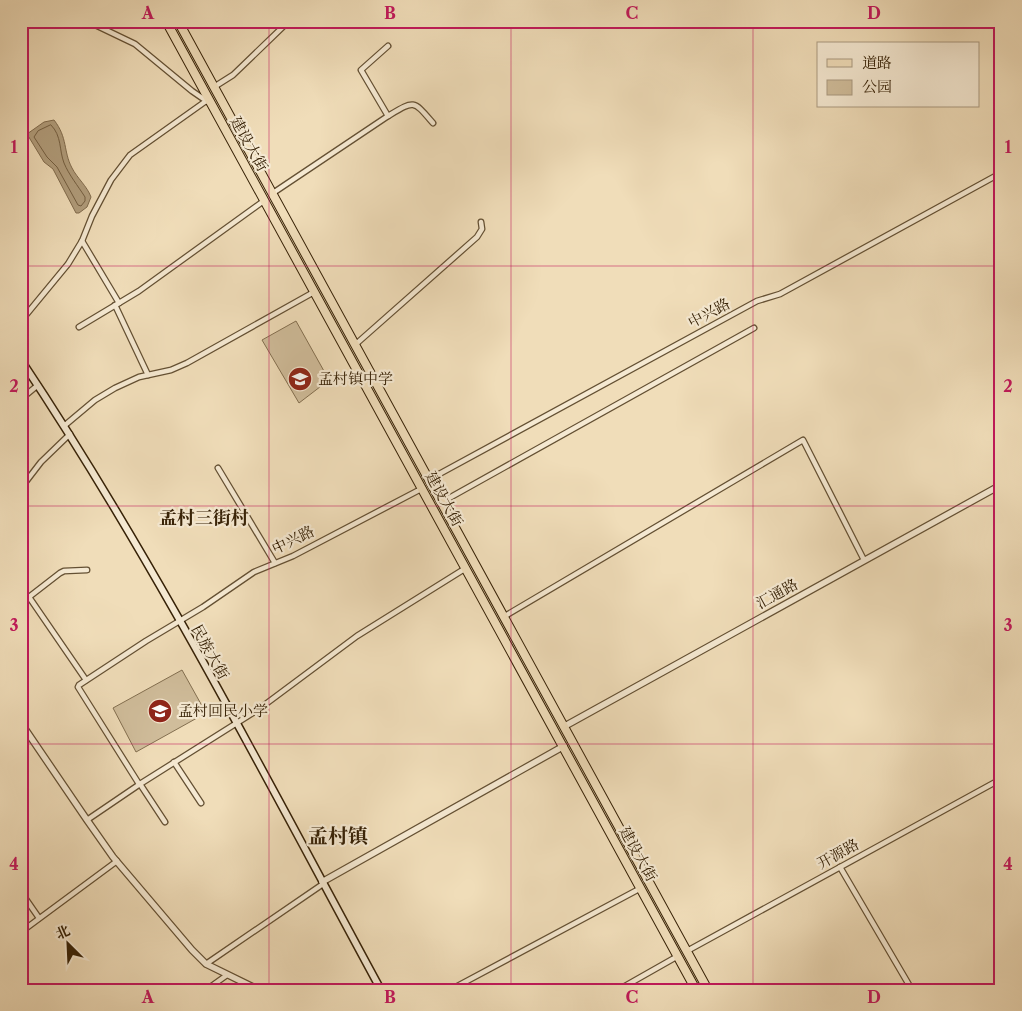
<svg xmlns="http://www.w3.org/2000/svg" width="1022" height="1011" viewBox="0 0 1022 1011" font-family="'Libre Caslon Text','Noto Serif SC',serif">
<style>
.green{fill:#d0bd9b;stroke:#836f50}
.water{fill:#b19d7c;stroke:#806b4d}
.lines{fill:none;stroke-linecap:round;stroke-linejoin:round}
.shore{stroke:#745f41;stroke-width:1}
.minor-casing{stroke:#645033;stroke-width:7}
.tertiary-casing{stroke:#645033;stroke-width:8}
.secondary-casing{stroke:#362106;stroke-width:9}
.primary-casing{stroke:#362106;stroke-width:10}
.minor{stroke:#f5e9d2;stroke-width:4.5}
.tertiary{stroke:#f5e9d2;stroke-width:5.5}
.secondary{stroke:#f5e9d2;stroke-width:6}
.primary{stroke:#f0ddb9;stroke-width:8}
.grid{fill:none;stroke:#c2185b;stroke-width:1;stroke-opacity:0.55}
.labels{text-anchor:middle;stroke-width:4.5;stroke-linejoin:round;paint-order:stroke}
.street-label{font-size:15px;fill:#362106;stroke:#f5e9d2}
.poi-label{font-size:15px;fill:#362106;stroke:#f5e9d2;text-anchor:start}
.quarter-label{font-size:18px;font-weight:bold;fill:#362106;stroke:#f5e9d2}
.district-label{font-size:20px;font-weight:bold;fill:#362106;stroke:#f5e9d2}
.neatline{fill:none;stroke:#c2185b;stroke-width:2}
.grid-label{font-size:16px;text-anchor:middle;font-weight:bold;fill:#c2185b}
</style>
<rect width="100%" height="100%" fill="#f0ddb9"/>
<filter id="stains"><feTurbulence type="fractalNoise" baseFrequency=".004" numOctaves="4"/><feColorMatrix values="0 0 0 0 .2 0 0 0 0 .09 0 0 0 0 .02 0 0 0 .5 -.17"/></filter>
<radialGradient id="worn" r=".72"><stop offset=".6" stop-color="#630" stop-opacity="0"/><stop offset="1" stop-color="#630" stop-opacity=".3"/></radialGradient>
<!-- green -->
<g class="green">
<path d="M 296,321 L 329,380 L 299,403 L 262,340 Z"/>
<path d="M 182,670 L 206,713 L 136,752 L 113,708 Z"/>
</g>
<!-- water -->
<path class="water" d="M 54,120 C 68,138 63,151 72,168 C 77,178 87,186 91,197 L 87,207 L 79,213 L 76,213 L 53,169 L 44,162 L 27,134 L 44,122 Z"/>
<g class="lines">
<!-- shore -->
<path class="shore" d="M 51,125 C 62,136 59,150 64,163 C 69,175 78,186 85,197 L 85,201 L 81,206 L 78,205 L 57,167 L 47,157 L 34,137 L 38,131 Z"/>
<!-- minor casing -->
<g class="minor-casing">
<g id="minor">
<path d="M 87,21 L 135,44 L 192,91 L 208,102"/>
<path d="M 214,87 L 233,75 L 289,21"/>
<path d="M 388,116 C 415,100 413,100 433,123"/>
<path d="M 273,193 L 388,116 L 361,70 L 388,46"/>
<path d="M 82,241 L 119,303"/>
<path d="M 115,305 L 148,375"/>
<path d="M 21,321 L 68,264 L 82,241 L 92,216 L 111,180 L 130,155 L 206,101"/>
<path d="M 79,327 L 139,291 L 265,200"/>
<path d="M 356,344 L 477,237 L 482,229 L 481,222"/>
<path d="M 21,399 L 38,385"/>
<path d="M 64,426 L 95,400 L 115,388 L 139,377 L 171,370 L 187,363 L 314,292"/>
<path d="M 218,468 L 275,563"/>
<path d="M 430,479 L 757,301 L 780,294 L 1001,173"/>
<path d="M 21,488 L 41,462 L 70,434"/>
<path d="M 442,502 L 754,328"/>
<path d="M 505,616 L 803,440 L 864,560"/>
<path d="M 86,680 L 29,597 L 60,573 L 64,571 L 87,570"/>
<path d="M 174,762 L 201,803"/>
<path d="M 139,784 L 78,687 L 79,685 L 146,641 L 203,607 L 254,572 L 293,556 L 423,488"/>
<path d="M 140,784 L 165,822"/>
<path d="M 87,820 L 140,784 L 259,709 L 357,636 L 466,568"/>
<path d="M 840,867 L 912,990"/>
<path d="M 21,892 L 39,918"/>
<path d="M 21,932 L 117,861"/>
<path d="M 687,951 L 1001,779"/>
<path d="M 206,964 L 323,884"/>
<path d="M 206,990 L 227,975"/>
<path d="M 450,990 L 641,888"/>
<path d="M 618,990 L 678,956"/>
</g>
</g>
<!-- tertiary casing -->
<g class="tertiary-casing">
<g id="tertiary">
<path d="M 21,723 L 87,820 L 113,857 L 192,950 L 206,964 L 259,990"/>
<path d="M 565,726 L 1001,485"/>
<path d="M 322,882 L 564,746"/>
</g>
</g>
<!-- secondary casing -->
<g class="secondary-casing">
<path id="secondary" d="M 21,360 C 155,561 266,778 381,990"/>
</g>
<!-- primary casing -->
<g class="primary-casing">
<g id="primary">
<path d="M 166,21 L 696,990"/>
<path d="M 178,21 L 708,990"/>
</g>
</g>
<!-- minor -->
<use href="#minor" class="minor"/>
<!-- tertiary -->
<use href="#tertiary" class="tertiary"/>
<!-- secondary -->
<use href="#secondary" class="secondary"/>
<!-- primary -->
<use href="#primary" class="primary"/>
</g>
<!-- grid -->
<path class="grid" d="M 269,21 L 269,990M 511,21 L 511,990M 753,21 L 753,990M 21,266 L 1001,266M 21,506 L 1001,506M 21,744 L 1001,744"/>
<!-- icons -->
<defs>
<g id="school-disc" transform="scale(1.25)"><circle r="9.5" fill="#8f2418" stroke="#f5e9d2"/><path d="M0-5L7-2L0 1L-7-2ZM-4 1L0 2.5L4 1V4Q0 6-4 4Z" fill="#fff"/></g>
</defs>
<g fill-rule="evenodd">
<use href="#school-disc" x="300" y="379"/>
<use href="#school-disc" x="160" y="711"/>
</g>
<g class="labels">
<!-- street labels -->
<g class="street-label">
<text transform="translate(249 144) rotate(61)" y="5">建设大街</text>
<text transform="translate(709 313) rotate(-28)" y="5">中兴路</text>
<text transform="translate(444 499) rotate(61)" y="5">建设大街</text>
<text transform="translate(293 540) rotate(-26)" y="5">中兴路</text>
<text transform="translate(777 594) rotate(-29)" y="5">汇通路</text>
<text transform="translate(210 652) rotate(61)" y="5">民族大街</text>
<text transform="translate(638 854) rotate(61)" y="5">建设大街</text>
<text transform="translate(838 854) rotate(-29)" y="5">开源路</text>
</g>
<!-- poi labels -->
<g class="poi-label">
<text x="318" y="384">孟村镇中学</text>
<text x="178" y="716">孟村回民小学</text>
</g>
<!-- quarter labels -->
<g class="quarter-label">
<text x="204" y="524">孟村三街村</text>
</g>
<!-- district labels -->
<g class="district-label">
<text x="338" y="843">孟村镇</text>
</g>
</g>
<!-- margin -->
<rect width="1022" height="1011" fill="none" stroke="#f0ddb9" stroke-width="55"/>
<!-- legend -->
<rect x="817" y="42" width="162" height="65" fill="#f5e9d2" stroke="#a99980"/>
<rect x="827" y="59" width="25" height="8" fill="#f0ddb9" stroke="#a99980"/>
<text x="862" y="68" font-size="15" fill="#362106">道路</text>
<rect x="827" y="80" width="25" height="15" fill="#d0bd9b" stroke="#a99980"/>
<text x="862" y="92" font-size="15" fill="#362106">公园</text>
<!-- north arrow -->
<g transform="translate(68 944) rotate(336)" stroke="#f5e9d2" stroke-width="4" paint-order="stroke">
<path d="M0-4L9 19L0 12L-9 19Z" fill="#362106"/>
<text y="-8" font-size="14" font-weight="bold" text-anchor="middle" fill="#362106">北</text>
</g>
<rect x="28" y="28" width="966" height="956" class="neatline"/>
<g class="grid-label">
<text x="148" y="19">A</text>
<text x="390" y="19">B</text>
<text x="632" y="19">C</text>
<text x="874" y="19">D</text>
<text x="14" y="153">1</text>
<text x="1008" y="153">1</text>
<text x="14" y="392">2</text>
<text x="1008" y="392">2</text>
<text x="14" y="631">3</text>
<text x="1008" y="631">3</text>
<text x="14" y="870">4</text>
<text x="1008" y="870">4</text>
<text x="148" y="1003">A</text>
<text x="390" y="1003">B</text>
<text x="632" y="1003">C</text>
<text x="874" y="1003">D</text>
</g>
<rect width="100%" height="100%" filter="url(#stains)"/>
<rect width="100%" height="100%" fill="url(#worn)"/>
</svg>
